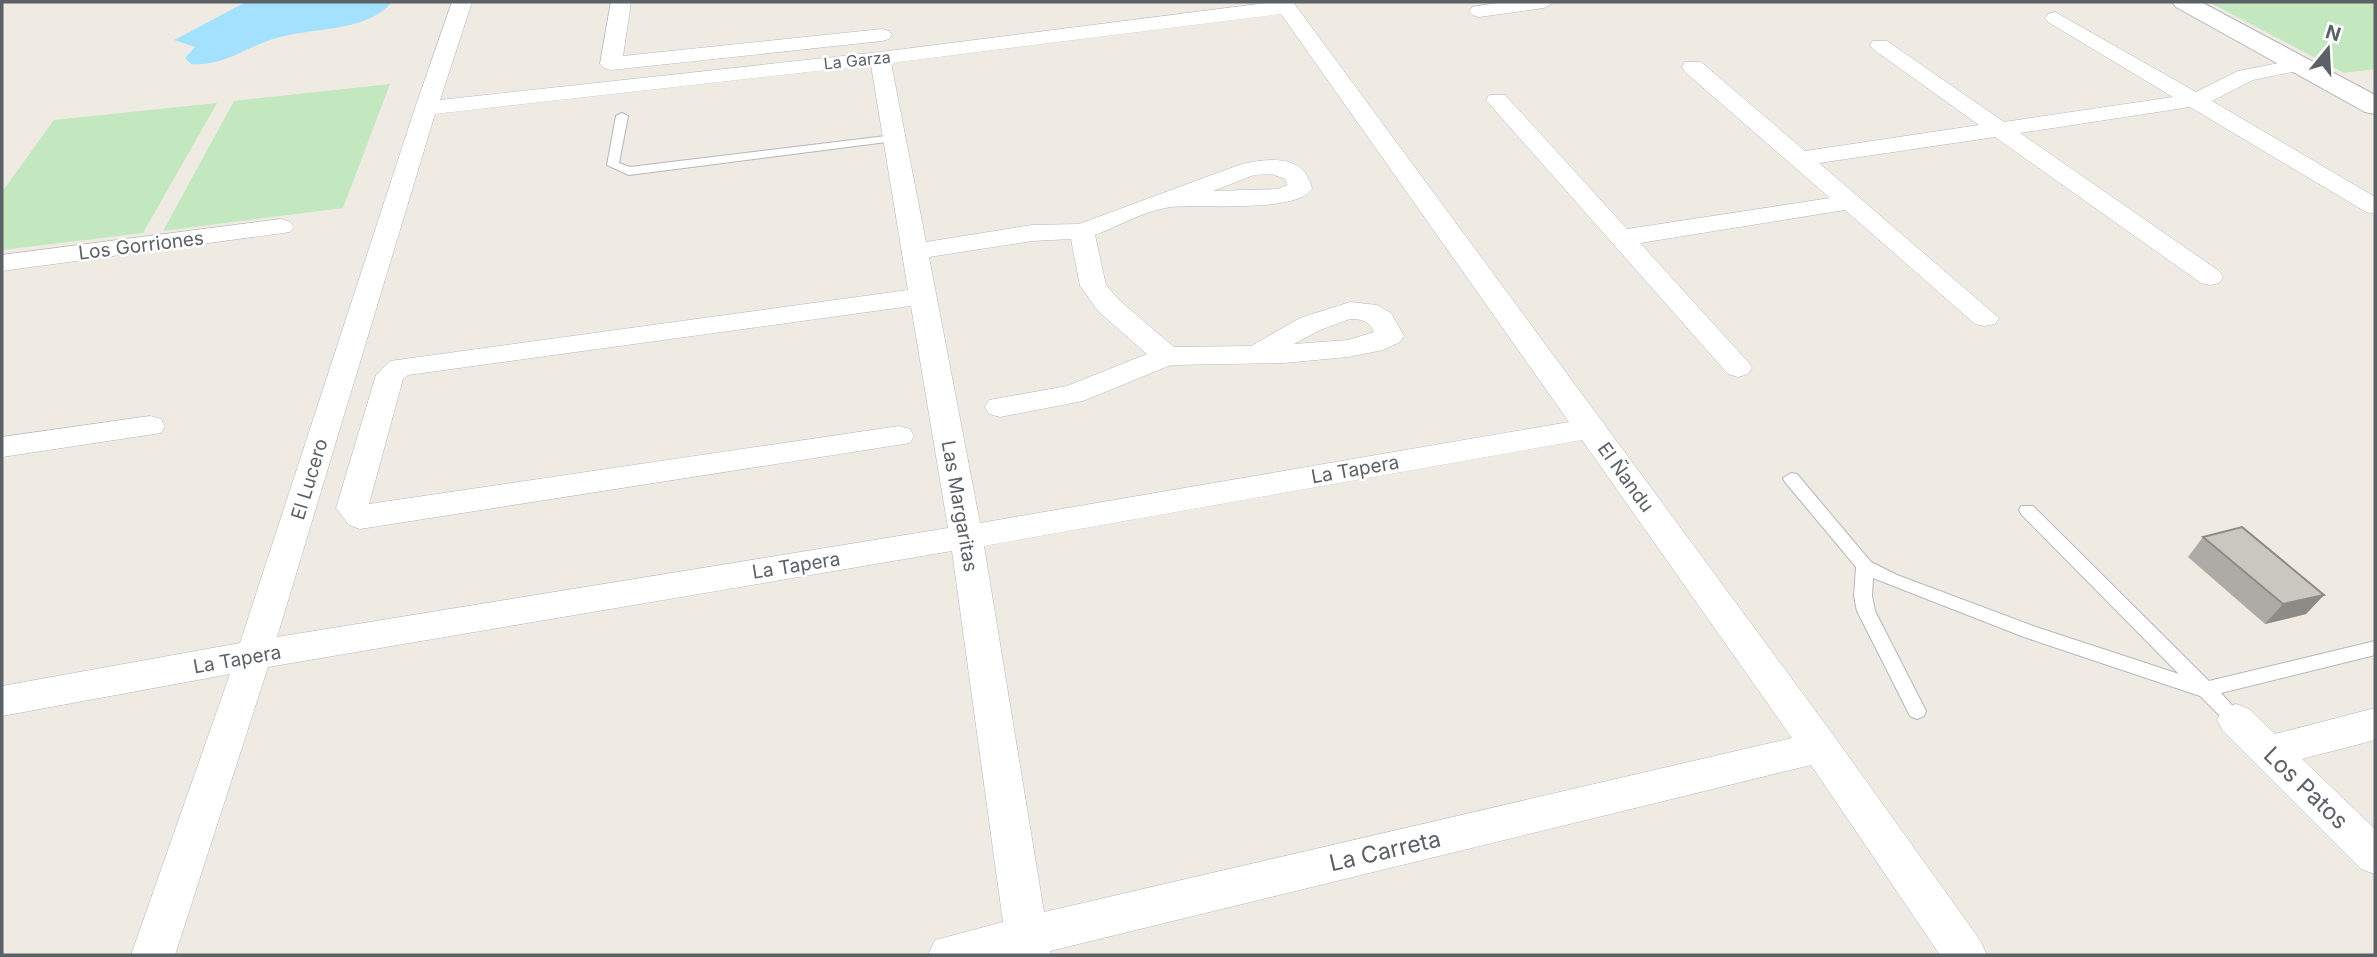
<svg xmlns="http://www.w3.org/2000/svg" width="2377" height="957" viewBox="0 0 2377 957" font-family="Inter,sans-serif">
<style>
.green{fill:#c3e7bf}
.water{fill:#a3e1ff}
.lines{fill:none;stroke-linecap:round;stroke-linejoin:round}
.service-casing{stroke:#b4b7bb;stroke-width:2}
.minor-casing{stroke:#b4b7bb;stroke-width:1}
.tertiary-casing{stroke:#b4b7bb;stroke-width:2}
.service{fill:#fff;fill-rule:evenodd}
.minor{fill:#fff;fill-rule:evenodd}
.tertiary{fill:#fff;fill-rule:evenodd}
.wall{fill:#aeaaa5}
.shaded-wall{fill:#8d8b86}
.building{fill:#cac6c0;stroke:#8d8b86;stroke-width:2}
.labels{text-anchor:middle;stroke-width:5;stroke-linejoin:round;paint-order:stroke}
.far-street-label{font-size:16px;fill:#5b6165;stroke:#fff}
.street-label{font-size:19px;fill:#5b6165;stroke:#fff}
.near-street-label{font-size:23px;fill:#5b6165;stroke:#fff}
</style>
<rect width="100%" height="100%" fill="#efebe3"/>
<!-- green -->
<g class="green">
<path d="M 2209,2 L 2375,2 L 2375,69 L 2344,73 Z"/>
<path d="M 390,84 L 343,208 L 163,231 L 234,101 Z"/>
<path d="M 217,103 L 143,233 L 2,250 L 2,192 L 54,120 Z"/>
</g>
<!-- water -->
<path class="water" d="M 246,2 L 392,2 C 366,33 310,27 273,39 C 244,48 223,67 191,64 L 185,58 L 195,47 L 174,40 Z"/>
<g class="lines">
<!-- service casing -->
<g class="service-casing">
<g id="service">
<path d="M 622,113 L 628,116 L 619,163 L 630,167 L 894,135 L 900,138 L 894,141 L 629,175 L 607,165 L 616,116 Z"/>
<path d="M 1791,473 L 1797,474 L 1871,562 L 1897,575 L 2036,627 L 2179,674 L 2021,514 L 2019,510 L 2021,506 L 2033,506 L 2209,681 L 2375,641 L 2375,655 L 2221,693 L 2245,720 L 2243,725 L 2236,728 L 2229,725 L 2200,696 L 2024,637 L 1873,578 L 1872,596 L 1875,611 L 1926,711 L 1924,716 L 1917,719 L 1910,716 L 1857,611 L 1854,596 L 1856,567 L 1785,482 L 1783,478 Z"/>
</g>
</g>
<!-- minor casing -->
<g class="minor-casing">
<g id="minor">
<path d="M 452,2 L 472,2 L 440,100 L 880,52 L 1273,2 L 1293,2 L 1834,736 L 1980,940 L 1987,955 L 1940,955 L 1811,765 L 1050,951 L 1051,955 L 928,955 L 935,940 L 1003,922 L 952,551 L 268,667 L 175,955 L 131,955 L 230,674 L 2,716 L 2,686 L 240,643 L 415,108 ZM 1281,14 L 1569,422 L 980,523 L 929,257 L 1032,241 L 1071,239 L 1080,286 L 1099,312 L 1147,354 L 1067,386 L 989,400 L 985,407 L 989,414 L 1000,417 L 1083,401 L 1171,365 L 1284,363 L 1348,357 L 1383,350 L 1400,342 L 1404,336 L 1391,313 L 1377,305 L 1350,302 L 1300,318 L 1251,346 L 1174,347 L 1119,300 L 1106,285 L 1095,235 C 1119,226 1146,210 1171,207 C 1202,203 1295,214 1312,189 C 1305,153 1266,158 1239,165 L 1079,224 L 1032,225 L 926,242 L 891,63 ZM 871,65 L 908,290 L 390,361 L 376,375 L 336,508 L 349,525 L 360,529 L 910,443 L 914,436 L 910,429 L 899,426 L 369,504 L 403,379 L 408,375 L 911,306 L 948,528 L 277,637 L 435,114 ZM 1272,174 L 1285,179 L 1287,185 L 1278,189 L 1213,191 L 1254,175 ZM 1350,319 C 1363,319 1369,321 1374,332 L 1348,340 L 1294,344 L 1320,330 ZM 1582,440 L 1792,738 L 1044,912 L 984,546 Z"/>
<path d="M 611,2 L 631,2 L 623,56 L 882,29 L 889,31 L 892,35 L 889,39 L 882,41 L 611,70 L 604,68 L 600,64 Z"/>
<path d="M 1503,2 L 1554,2 L 1544,8 L 1479,17 L 1472,15 L 1469,11 L 1472,7 Z"/>
<path d="M 2055,12 L 2196,92 L 2238,71 L 2299,59 L 2306,61 L 2310,65 L 2306,69 L 2253,80 L 2212,101 L 2375,197 L 2375,214 L 2366,212 L 2190,107 L 2020,133 L 2219,271 L 2223,277 L 2219,283 L 2210,285 L 2201,283 L 1995,137 L 1819,163 L 1999,318 L 1995,324 L 1985,326 L 1975,324 L 1845,210 L 1640,243 L 1748,362 L 1752,368 L 1748,374 L 1738,377 L 1728,374 L 1486,100 L 1489,95 L 1505,95 L 1627,229 L 1830,198 L 1685,72 L 1682,67 L 1685,62 L 1701,62 L 1805,151 L 1979,125 L 1873,49 L 1870,45 L 1873,41 L 1887,41 L 2004,122 L 2173,97 L 2048,22 L 2045,18 L 2048,14 Z"/>
<path d="M 281,219 L 290,222 L 294,227 L 290,232 L 2,271 L 2,255 Z"/>
<path d="M 150,416 L 161,419 L 165,426 L 161,433 L 2,457 L 2,437 Z"/>
<path d="M 2236,704 L 2249,709 L 2275,734 L 2375,708 L 2375,740 L 2302,759 L 2375,829 L 2375,874 L 2361,869 L 2223,731 L 2217,720 L 2223,709 Z"/>
</g>
</g>
<!-- tertiary casing -->
<g class="tertiary-casing">
<path id="tertiary" d="M 2172,2 L 2201,2 L 2375,95 L 2375,114 L 2365,112 L 2176,7 Z"/>
</g>
<!-- service -->
<use href="#service" class="service"/>
<!-- minor -->
<use href="#minor" class="minor"/>
<!-- tertiary -->
<use href="#tertiary" class="tertiary"/>
</g>
<!-- wall -->
<path class="wall" d="M 2203,537 L 2324,595 L 2306,614 L 2265,624 L 2188,557 Z"/>
<!-- shaded-wall -->
<path class="shaded-wall" d="M 2324,595 L 2306,614 L 2265,624 L 2283,604 Z"/>
<!-- building -->
<path class="building" d="M 2242,527 L 2324,595 L 2283,604 L 2203,537 Z"/>
<g class="labels">
<!-- far-street labels -->
<g class="far-street-label">
<text transform="translate(857 60) rotate(-6)" y="6">La Garza</text>
</g>
<!-- street labels -->
<g class="street-label">
<text transform="translate(141 245) rotate(-7)" y="7">Los Gorriones</text>
<text transform="translate(1355 469) rotate(-10)" y="7">La Tapera</text>
<text transform="translate(1626 477) rotate(54)" y="7">El Ñandu</text>
<text transform="translate(309 479) rotate(-73)" y="7">El Lucero</text>
<text transform="translate(960 506) rotate(80)" y="7">Las Margaritas</text>
<text transform="translate(796 565) rotate(-9)" y="7">La Tapera</text>
<text transform="translate(237 659) rotate(-10)" y="7">La Tapera</text>
</g>
<!-- near-street labels -->
<g class="near-street-label">
<text transform="translate(2306 788) rotate(44)" y="8">Los Patos</text>
<text transform="translate(1385 851) rotate(-13)" y="8">La Carreta</text>
</g>
</g>
<!-- border -->
<rect width="2377" height="957" fill="none" stroke="#5b6165" stroke-width="7"/>
<!-- north arrow -->
<g transform="translate(2328 49) rotate(18)" stroke="#ffffff" stroke-width="5" paint-order="stroke">
<path d="M0-5L12 26L0 18L-12 26Z" fill="#5b6165"/>
<text y="-10" font-size="19" font-weight="bold" text-anchor="middle" fill="#5b6165">N</text>
</g>
</svg>
